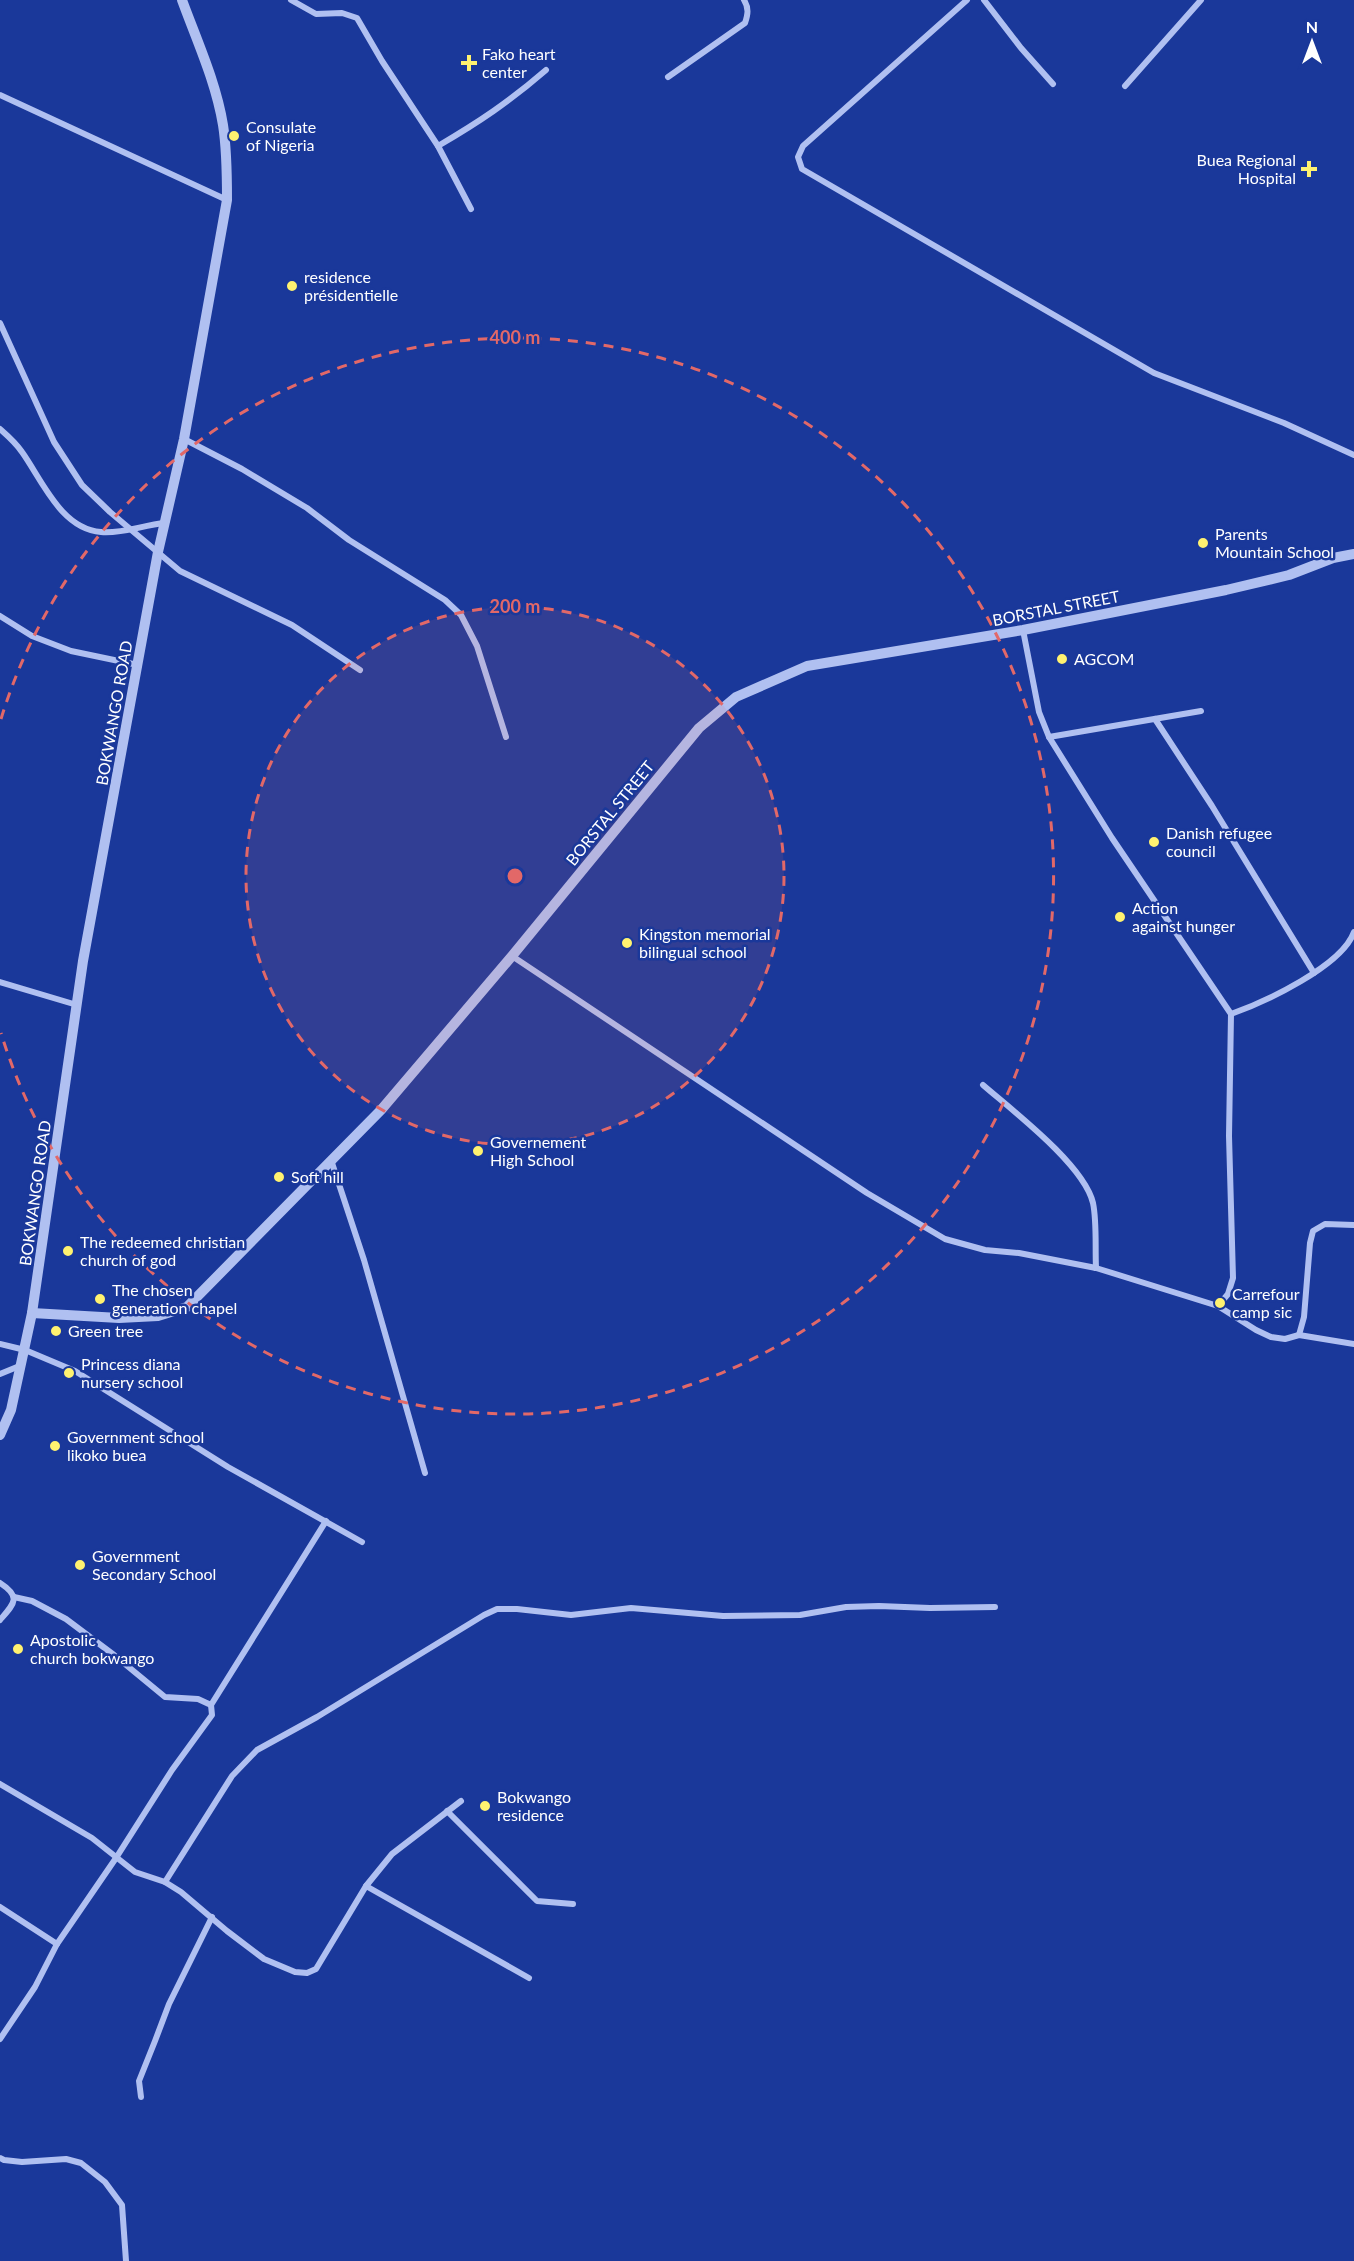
<svg xmlns="http://www.w3.org/2000/svg" width="1354" height="2261" viewBox="0 0 1354 2261" font-family="Lato,sans-serif">
<style>
.lines{fill:none;stroke-linecap:round;stroke-linejoin:round}
.minor{stroke:#b0c0f1;stroke-width:6}
.tertiary{stroke:#b0c0f1;stroke-width:10}
.ring{fill:none;stroke:#e26868;stroke-width:3;stroke-dasharray:10 8}
.poi-dot{fill:#fff270;stroke:#1a389a;stroke-width:2}
.labels{text-anchor:middle;stroke-width:5;stroke-linejoin:round;paint-order:stroke}
.poi-label{font-size:16px;fill:#fff;stroke:#1a389a;text-anchor:start}
.street-label{font-size:16px;fill:#fff;stroke:#1a389a}
.centre{fill:#e26868;stroke:#1a389a;stroke-width:3}
.ring-label{font-size:18px;text-anchor:middle;font-weight:bold;fill:#e26868;stroke:#1a389a;stroke-width:5;stroke-linejoin:round;paint-order:stroke}
</style>
<rect width="100%" height="100%" fill="#1a389a"/>
<g class="lines">
<!-- minor -->
<g class="minor">
<path d="M 291,0 L 316,14 L 342,13 L 357,18 L 382,61 L 438,146 L 471,209"/>
<path d="M 967,0 L 803,146 L 798,157 L 802,169 L 1154,373 L 1284,423 L 1354,455"/>
<path d="M 984,0 L 1021,48 L 1053,84"/>
<path d="M 668,77 L 745,23 C 748,14 749,8 744,0"/>
<path d="M 1125,86 L 1201,0"/>
<path d="M 0,95 L 227,200"/>
<path d="M 438,146 C 479,122 509,102 546,70"/>
<path d="M 0,323 L 54,442 L 82,485 L 110,512 L 180,571 L 292,625 L 360,670"/>
<path d="M 0,429 C 8,436 16,443 22,452 C 42,480 61,529 101,532 C 122,534 143,525 165,523"/>
<path d="M 184,439 L 242,469 L 307,508 L 349,540 L 445,600 L 461,615 L 477,646 L 506,737"/>
<path d="M 0,616 L 32,636 L 71,651 L 138,665"/>
<path d="M 1155,719 L 1212,806 L 1314,973"/>
<path d="M 1049,737 L 1201,711"/>
<path d="M 512,956 L 867,1193 L 945,1239 L 985,1250 L 1019,1253 L 1096,1268 L 1218,1306 L 1228,1294 L 1233,1278 L 1229,1136 L 1231,1014 L 1112,838 L 1049,737 L 1039,712 L 1023,630"/>
<path d="M 0,982 L 77,1005"/>
<path d="M 1231,1014 C 1265,1002 1342,966 1354,932"/>
<path d="M 983,1085 C 1013,1111 1084,1165 1093,1203 C 1097,1222 1095,1248 1096,1268"/>
<path d="M 331,1160 L 364,1260 L 425,1473"/>
<path d="M 1218,1306 L 1256,1330 L 1271,1337 L 1285,1339 L 1299,1335 L 1354,1344"/>
<path d="M 1299,1335 L 1304,1317 L 1310,1243 L 1313,1231 L 1325,1224 L 1354,1225"/>
<path d="M 0,1344 L 25,1350 L 75,1371 L 228,1467 L 362,1542"/>
<path d="M 0,1374 L 22,1365"/>
<path d="M 0,1583 C 22,1597 14,1604 0,1620"/>
<path d="M 14,1597 L 32,1601 L 66,1619 L 114,1655 L 165,1697 L 198,1699 L 211,1705"/>
<path d="M 0,1784 L 92,1838 L 135,1872 L 165,1882 L 181,1892 L 227,1931 L 264,1959 L 295,1972 L 307,1973 L 316,1969 L 366,1886 L 392,1854 L 461,1801"/>
<path d="M 447,1811 L 537,1901 L 573,1904"/>
<path d="M 165,1882 L 232,1776 L 257,1750 L 317,1717 L 484,1615 L 497,1609 L 517,1609 L 571,1615 L 631,1608 L 723,1616 L 800,1615 L 846,1607 L 879,1606 L 930,1608 L 995,1607"/>
<path d="M 366,1886 L 529,1978"/>
<path d="M 0,1907 L 57,1944"/>
<path d="M 0,2039 L 35,1987 L 57,1944 L 116,1858 L 172,1770 L 212,1715 L 211,1705 L 326,1521"/>
<path d="M 141,2097 L 139,2081 L 155,2041 L 169,2004 L 212,1917"/>
<path d="M 0,2158 L 4,2160 L 22,2162 L 66,2159 L 81,2163 L 105,2182 L 122,2205 L 126,2261"/>
</g>
<!-- tertiary -->
<g class="tertiary">
<path d="M 32,1313 L 119,1318 L 158,1316 L 187,1307 L 381,1110 L 512,956 L 699,728 L 736,697 L 807,666 L 1023,630 L 1226,590 L 1289,575 L 1333,558 L 1354,554"/>
<path d="M 0,1435 L 11,1410 L 32,1313 L 83,961 L 158,552 L 184,439 L 227,200 C 227,175 227,150 223,125 C 216,82 197,41 182,0"/>
</g>
</g>
<!-- distance rings -->
<circle cx="515" cy="876" r="269" fill="#e26868" fill-opacity=".12"/>
<g class="ring">
<circle cx="515" cy="876" r="269"/>
<path d="M1 719A538 538 0 1 1 1 1033"/>
</g>
<!-- markers -->
<g class="poi-dot">
<path d="M466 54h6v6h6v6h-6v6h-6v-6h-6v-6h6z"/>
<circle cx="234" cy="136" r="6"/>
<path d="M1306 160h6v6h6v6h-6v6h-6v-6h-6v-6h6z"/>
<circle cx="292" cy="286" r="6"/>
<circle cx="1203" cy="543" r="6"/>
<circle cx="1062" cy="659" r="6"/>
<circle cx="1154" cy="842" r="6"/>
<circle cx="1120" cy="917" r="6"/>
<circle cx="627" cy="943" r="6"/>
<circle cx="478" cy="1151" r="6"/>
<circle cx="279" cy="1177" r="6"/>
<circle cx="68" cy="1251" r="6"/>
<circle cx="100" cy="1299" r="6"/>
<circle cx="1220" cy="1303" r="6"/>
<circle cx="56" cy="1331" r="6"/>
<circle cx="69" cy="1373" r="6"/>
<circle cx="55" cy="1446" r="6"/>
<circle cx="80" cy="1565" r="6"/>
<circle cx="18" cy="1649" r="6"/>
<circle cx="485" cy="1806" r="6"/>
</g>
<g class="labels">
<!-- poi labels -->
<g class="poi-label">
<text x="482" y="60">Fako heart<tspan x="482" dy="18">center</tspan></text>
<text x="246" y="133">Consulate<tspan x="246" dy="18">of Nigeria</tspan></text>
<text x="1296" y="166" text-anchor="end">Buea Regional<tspan x="1296" dy="18">Hospital</tspan></text>
<text x="304" y="283">residence<tspan x="304" dy="18">présidentielle</tspan></text>
<text x="1215" y="540">Parents<tspan x="1215" dy="18">Mountain School</tspan></text>
<text x="1074" y="665">AGCOM</text>
<text x="1166" y="839">Danish refugee<tspan x="1166" dy="18">council</tspan></text>
<text x="1132" y="914">Action<tspan x="1132" dy="18">against hunger</tspan></text>
<text x="639" y="940">Kingston memorial<tspan x="639" dy="18">bilingual school</tspan></text>
<text x="490" y="1148">Governement<tspan x="490" dy="18">High School</tspan></text>
<text x="291" y="1183">Soft hill</text>
<text x="80" y="1248">The redeemed christian<tspan x="80" dy="18">church of god</tspan></text>
<text x="112" y="1296">The chosen<tspan x="112" dy="18">generation chapel</tspan></text>
<text x="1232" y="1300">Carrefour<tspan x="1232" dy="18">camp sic</tspan></text>
<text x="68" y="1337">Green tree</text>
<text x="81" y="1370">Princess diana<tspan x="81" dy="18">nursery school</tspan></text>
<text x="67" y="1443">Government school<tspan x="67" dy="18">likoko buea</tspan></text>
<text x="92" y="1562">Government<tspan x="92" dy="18">Secondary School</tspan></text>
<text x="30" y="1646">Apostolic<tspan x="30" dy="18">church bokwango</tspan></text>
<text x="497" y="1803">Bokwango<tspan x="497" dy="18">residence</tspan></text>
</g>
<!-- street labels -->
<g class="street-label">
<text transform="translate(1056 608) rotate(-11)" y="6">BORSTAL STREET</text>
<text transform="translate(114 713) rotate(-80)" y="6">BOKWANGO ROAD</text>
<text transform="translate(610 813) rotate(-51)" y="6">BORSTAL STREET</text>
<text transform="translate(35 1193) rotate(-82)" y="6">BOKWANGO ROAD</text>
</g>
</g>
<circle cx="515" cy="876" r="9" class="centre"/>
<g class="ring-label">
<text x="515" y="344">400 m</text>
<text x="515" y="613">200 m</text>
</g>
<!-- north arrow -->
<g transform="translate(1312 42)" stroke="#1a389a" stroke-width="4.5" paint-order="stroke">
<path d="M0-4.5L10 22L0 15L-10 22Z" fill="#ffffff"/>
<text y="-9" font-size="16" font-weight="bold" text-anchor="middle" fill="#ffffff">N</text>
</g>
</svg>
